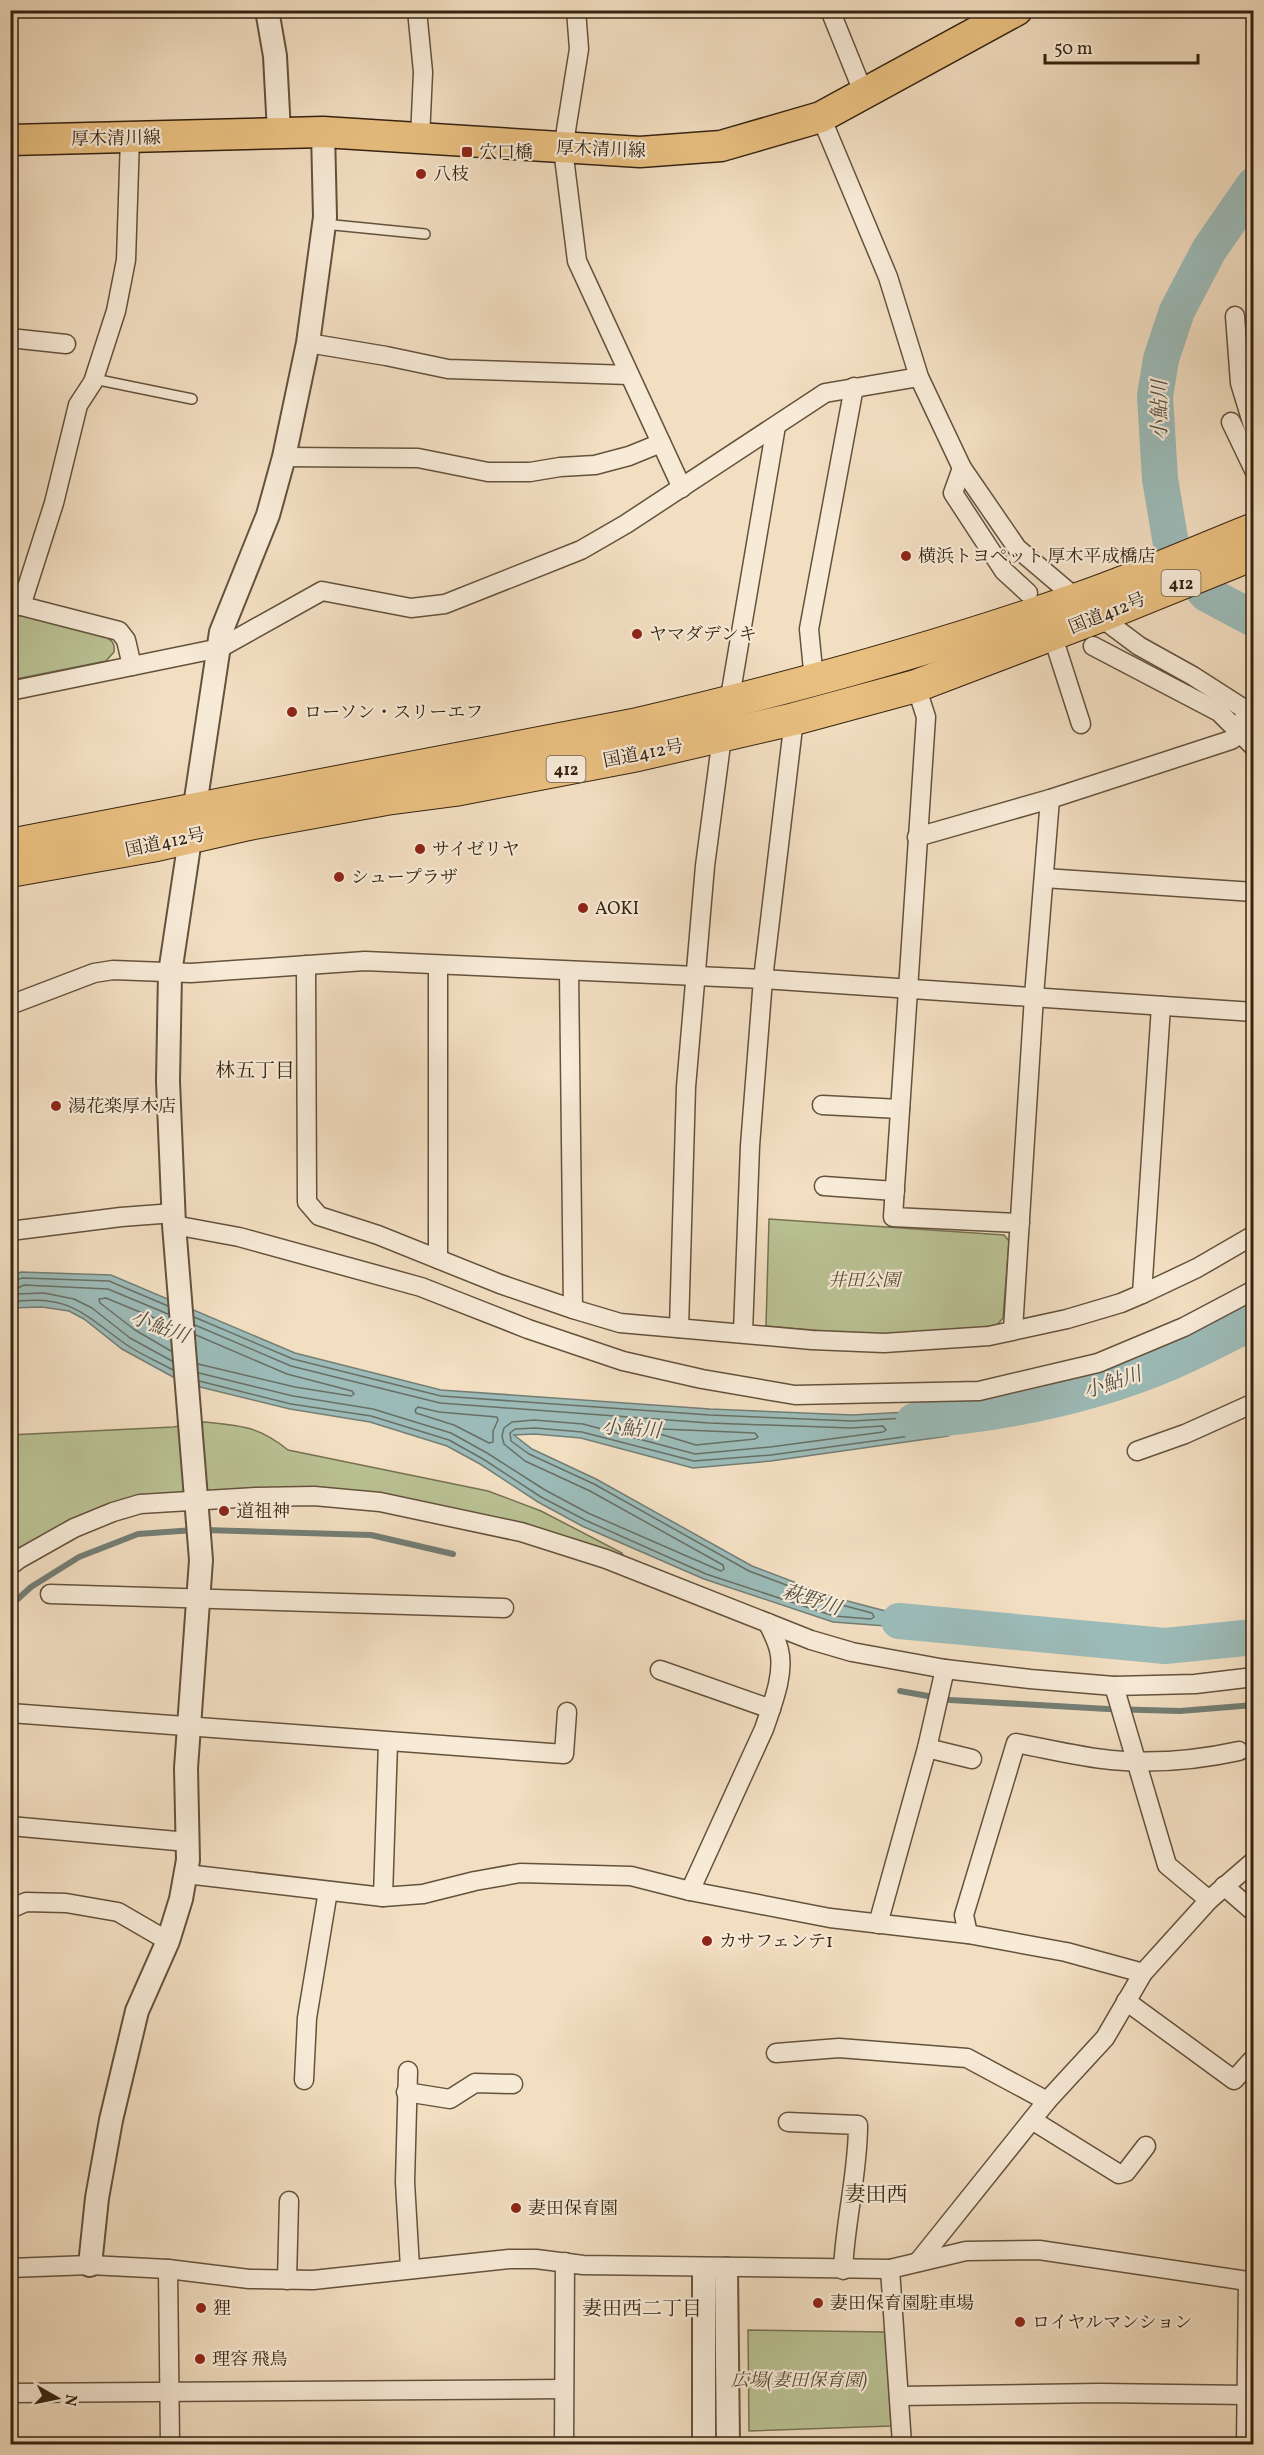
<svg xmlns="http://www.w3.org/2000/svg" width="1264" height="2455" viewBox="0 0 1264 2455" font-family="Vollkorn,'Noto Serif JP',serif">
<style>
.green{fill:#b9c193;stroke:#777252;stroke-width:1.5}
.water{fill:#9cbbb8;stroke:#737e75;stroke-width:1.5}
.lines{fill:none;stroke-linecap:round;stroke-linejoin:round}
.shore{stroke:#686f64;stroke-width:1.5}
.stream{stroke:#737e75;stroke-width:6}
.river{stroke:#9cbbb8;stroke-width:36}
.service-casing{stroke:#64523c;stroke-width:12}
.minor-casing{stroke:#64523c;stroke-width:21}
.tertiary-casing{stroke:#64523c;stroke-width:26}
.primary-casing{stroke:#352310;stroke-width:33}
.trunk-casing{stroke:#352310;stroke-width:34}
.service{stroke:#f7ead7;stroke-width:9}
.minor{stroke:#f7ead7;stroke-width:18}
.tertiary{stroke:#f7ead7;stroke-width:22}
.primary{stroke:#e9bf80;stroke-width:30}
.trunk{stroke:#e9bf80;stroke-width:32}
.poi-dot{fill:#8f2418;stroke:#f7ead7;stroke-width:2}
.labels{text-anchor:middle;stroke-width:4.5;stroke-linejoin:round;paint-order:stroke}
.shield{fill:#f7ead7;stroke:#6f5f4c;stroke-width:1.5}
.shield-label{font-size:16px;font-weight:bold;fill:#352310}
.street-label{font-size:18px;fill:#352310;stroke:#f7ead7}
.poi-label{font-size:18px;fill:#352310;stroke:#f7ead7;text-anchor:start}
.park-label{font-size:18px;font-style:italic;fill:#564a31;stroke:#f7ead7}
.water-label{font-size:20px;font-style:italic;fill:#545142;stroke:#f7ead7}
.neighbourhood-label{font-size:20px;fill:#352310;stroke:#f7ead7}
.quarter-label{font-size:21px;fill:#352310;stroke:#f7ead7}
</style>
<rect width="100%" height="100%" fill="#f2dec1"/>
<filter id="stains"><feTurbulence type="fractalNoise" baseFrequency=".00333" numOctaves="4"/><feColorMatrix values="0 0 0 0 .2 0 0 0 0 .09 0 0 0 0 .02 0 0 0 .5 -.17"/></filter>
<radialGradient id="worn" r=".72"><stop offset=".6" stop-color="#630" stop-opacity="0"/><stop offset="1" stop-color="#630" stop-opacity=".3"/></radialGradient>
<!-- green -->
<g class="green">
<path d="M 11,609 L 104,636 C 112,640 115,643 114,652 L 106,661 L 11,680 Z"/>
<path d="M 769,1219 L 1004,1235 L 1009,1241 L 1003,1318 L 997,1325 L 947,1332 L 869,1335 L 766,1326 Z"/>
<path d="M 204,1422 C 242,1426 258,1426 288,1450 L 488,1491 L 541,1511 L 622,1553 L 624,1558 L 389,1498 L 133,1499 L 11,1560 L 10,1435 L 173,1427 Z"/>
<path d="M 748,2330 L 886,2332 L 891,2426 L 749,2431 Z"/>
</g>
<!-- water -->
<path class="water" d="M 21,1272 L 111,1275 L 295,1353 L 441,1390 L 710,1409 L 852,1415 L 945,1410 L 962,1417 L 956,1428 L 948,1436 L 771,1461 L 693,1468 L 581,1438 L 535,1434 L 514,1435 L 532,1449 L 596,1479 L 752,1566 L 836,1598 L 966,1632 L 833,1622 L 704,1579 L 582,1526 L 538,1502 L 480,1464 L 447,1446 L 370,1422 L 290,1409 L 184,1383 L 122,1349 L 84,1319 L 69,1311 L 42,1307 L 11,1308 L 11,1276 Z"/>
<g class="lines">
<!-- shore -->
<g class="shore">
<path d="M 10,1281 L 23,1278 L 109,1281 L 168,1306"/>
<path d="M 10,1302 C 68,1294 81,1312 124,1343 C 139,1354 157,1361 173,1370"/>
<path d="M 168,1314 L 108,1289 L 24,1285 L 14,1290 L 16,1294 L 44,1293 L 74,1299 L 92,1308 L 130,1338 L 172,1361"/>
<path d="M 194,1317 L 293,1359 L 441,1396 L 710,1415 L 852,1421 L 943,1416 L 953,1422 L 945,1431 L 932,1433 L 771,1455 L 694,1461 L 582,1432 L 535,1428 L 515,1429 L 510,1433 L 511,1441 L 529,1454 L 594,1484 L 749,1571 L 834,1603 L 872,1613 L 874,1617 L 871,1619 L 834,1616 L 706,1574 L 585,1520 L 541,1497 L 483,1459 L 449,1440 L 371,1416 L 291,1404 L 199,1381"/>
<path d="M 169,1324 L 106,1298 L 99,1299 L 100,1303 L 135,1330 L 171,1351"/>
<path d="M 195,1325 L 291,1366 L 440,1403 L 709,1423 L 851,1428 L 883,1426 L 886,1430 L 883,1432 L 770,1447 L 695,1454 L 583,1424 L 534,1420 L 512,1422 L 504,1428 L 502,1436 L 504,1444 L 525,1461 L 590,1491 L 723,1565 L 724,1569 L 721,1571 L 588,1513 L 545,1490 L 487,1453 L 451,1433 L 373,1409 L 293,1396 L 199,1373"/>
<path d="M 196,1335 L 287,1374 L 352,1391 L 354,1394 L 351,1396 L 295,1387 L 198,1364"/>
<path d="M 418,1407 L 439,1412 L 497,1417 L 498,1420 L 493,1431 L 493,1442 L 489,1443 L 454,1425 L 416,1413 L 415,1410 Z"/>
<path d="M 662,1429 L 755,1433 L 758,1437 L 755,1439 L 696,1445 L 660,1434 L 659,1431 Z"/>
</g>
<!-- stream -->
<g class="stream">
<path d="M 204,1530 L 371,1535 L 453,1554"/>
<path d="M 10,1606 L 31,1587 L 79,1557 L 138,1534 L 194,1530"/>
<path d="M 900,1691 L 950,1700 L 1108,1709 L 1180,1711 L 1254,1705"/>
</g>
<!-- river -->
<g class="river">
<path d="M 1254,185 L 1209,250 L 1177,311 L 1161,359 L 1155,396 L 1160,479 L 1171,544 L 1186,571 L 1207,594 L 1254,619"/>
<path d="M 914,1421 C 1001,1414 1090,1397 1171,1362 C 1199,1350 1226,1335 1254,1322"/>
<path d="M 899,1621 L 1165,1646 L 1254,1637"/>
</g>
<!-- service casing -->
<g class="service-casing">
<g id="service">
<path d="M 324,224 L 425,234"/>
<path d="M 94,379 L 192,399"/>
</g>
</g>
<!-- minor casing -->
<g class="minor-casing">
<g id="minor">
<path d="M 417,10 L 423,72 L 420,138"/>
<path d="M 576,10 L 579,49 L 563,149 L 577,261 L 682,488"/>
<path d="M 830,10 L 864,94"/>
<path d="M 821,117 L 888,277 L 919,377 L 962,468 L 1017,548 L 1077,599"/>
<path d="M 1235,316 L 1240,383 L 1254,429"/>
<path d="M 10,338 L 66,344"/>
<path d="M 308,343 L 386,356 L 448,369 L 629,375"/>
<path d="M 1231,422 L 1254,470"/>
<path d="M 284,457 L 418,458 L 488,472 L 530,472 L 560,467 L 595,465 L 629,456 L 661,443"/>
<path d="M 962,468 L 953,493 L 1004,571 L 1028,593"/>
<path d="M 10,603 L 119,631 L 126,640 L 132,666"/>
<path d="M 21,606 L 54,503 L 78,405 L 93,382 L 116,311 L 126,260 L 130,138"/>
<path d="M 1052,634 L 1081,724"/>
<path d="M 1093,646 L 1219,712 L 1254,747"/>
<path d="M 814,680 L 809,629 L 854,387"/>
<path d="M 916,686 L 926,717 L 893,1217 L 1020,1223"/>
<path d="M 10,691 L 220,648 L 322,591 L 411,608 L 445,604 L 581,550 L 626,524 L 825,393 L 919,377"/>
<path d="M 729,703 L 776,426"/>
<path d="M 917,837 L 1050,799 L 1231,740 L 1240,734 L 1246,710 L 1193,676 L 1139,646 L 1099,616"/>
<path d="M 1044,878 L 1254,892"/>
<path d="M 306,965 L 307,1202 L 319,1216 L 378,1235 L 500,1284 L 573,1309 L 620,1323 L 812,1340 L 884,1343 L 989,1336 L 1067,1319 L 1121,1303 L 1142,1294 L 1197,1268 L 1254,1235"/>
<path d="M 438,966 L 438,1259"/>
<path d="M 569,971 L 573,1309"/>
<path d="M 10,1005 L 94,973 L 113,970 L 191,973 L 365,961 L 763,979 L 1254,1012"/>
<path d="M 822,1105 L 900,1109"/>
<path d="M 824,1186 L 895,1191"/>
<path d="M 174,1225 L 239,1237 L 421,1287 L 528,1329 L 623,1361 L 702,1379 L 795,1395 L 979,1391 L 1098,1363 L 1184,1327 L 1254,1290"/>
<path d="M 10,1231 L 121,1217 L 174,1213"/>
<path d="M 1142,1294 L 1161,1006"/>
<path d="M 679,1328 L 686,1087 L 705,866 L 722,737"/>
<path d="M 1013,1330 L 1034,996 L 1050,799"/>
<path d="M 743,1332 L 750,1146 L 763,979 L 794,719"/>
<path d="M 1137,1451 L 1185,1434 L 1254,1403"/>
<path d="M 10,1566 L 19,1559 L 74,1528 L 113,1512 L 140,1504 L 256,1497 L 314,1496 L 380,1502 L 521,1532 L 606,1559 L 811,1640 L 852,1652 L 945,1669 L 1030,1679 L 1114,1686 L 1195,1684 L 1254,1677"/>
<path d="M 50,1594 L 504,1608"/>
<path d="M 660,1670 L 771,1709"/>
<path d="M 1114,1686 L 1167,1865 L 1209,1900"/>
<path d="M 10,1713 L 564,1754 L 567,1712"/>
<path d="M 927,1748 L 972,1759"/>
<path d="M 10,1826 L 188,1842"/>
<path d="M 186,1874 L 383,1897 L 423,1894 L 475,1881 L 520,1873 L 631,1876 L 690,1891 L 830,1918 L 968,1934 L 1066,1952 L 1143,1973"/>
<path d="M 1224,1886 L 1254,1912"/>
<path d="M 690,1891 L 764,1729 C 772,1705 785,1674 779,1650 C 777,1641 772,1632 768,1623"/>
<path d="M 383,1897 L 388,1742"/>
<path d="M 10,1909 L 26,1902 L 66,1903 L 118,1912 L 168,1941"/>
<path d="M 878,1924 L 927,1748 L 945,1669"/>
<path d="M 968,1934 L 964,1915 L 1016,1743 C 1048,1749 1080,1757 1111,1760 C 1154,1764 1198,1760 1239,1751"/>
<path d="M 1126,2001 L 1234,2080 L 1252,2060"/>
<path d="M 776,2053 L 839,2048 L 967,2058 L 1047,2101"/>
<path d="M 408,2071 L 405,2182 L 410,2268"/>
<path d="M 304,2080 L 307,2018 L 328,1891"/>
<path d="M 406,2092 L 450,2099 L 475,2083 L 513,2084"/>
<path d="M 1032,2120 L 1119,2174 L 1126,2172 L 1146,2146"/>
<path d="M 788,2122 L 858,2125 C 858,2174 845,2221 843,2270"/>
<path d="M 918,2262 L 1047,2101 L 1105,2038 L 1143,1973 L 1209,1900 L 1254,1861"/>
<path d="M 10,2268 L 90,2265 L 168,2269 L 249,2279 L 313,2280 L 509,2259 L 536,2259 L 583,2265 L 890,2269 L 966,2251 L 1039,2250 L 1254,2282"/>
<path d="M 168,2269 L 170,2444"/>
<path d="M 890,2269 L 902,2444"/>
<path d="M 287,2280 L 289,2201"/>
<path d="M 10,2393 L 563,2389"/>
<path d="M 900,2396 L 1100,2393 L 1247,2395"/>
<path d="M 564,2444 L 565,2262"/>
<path d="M 1246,2444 L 1248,2281"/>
</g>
</g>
<!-- tertiary casing -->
<g class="tertiary-casing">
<g id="tertiary">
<path d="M 267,10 L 275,56 L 279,132"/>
<path d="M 90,2265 L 97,2198 L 111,2120 L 137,2011 L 168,1941 L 181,1899 L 188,1860 L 186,1768 L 201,1560 L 174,1225 L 168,1081 L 170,973 L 221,632 L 268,515 L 284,457 L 308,343 L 325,217 L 323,132"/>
<path d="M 726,2269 L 728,2444"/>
<path d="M 704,2444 L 704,2269"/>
</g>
</g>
<!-- primary casing -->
<g class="primary-casing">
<path id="primary" d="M 10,140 L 323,132 L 640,152 L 721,146 L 821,117 L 1017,10"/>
</g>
<!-- trunk casing -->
<g class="trunk-casing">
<g id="trunk">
<path d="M 10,845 L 633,725 C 784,690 933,650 1080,598 C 1138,578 1196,552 1254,529"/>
<path d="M 10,871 L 157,845 L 249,824 L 386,799 L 455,790 L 638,755 L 794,719 L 916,686 L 1108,613 L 1254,554"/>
</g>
</g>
<!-- service -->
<use href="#service" class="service"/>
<!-- minor -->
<use href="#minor" class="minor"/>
<!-- tertiary -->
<use href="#tertiary" class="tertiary"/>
<!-- primary -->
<use href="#primary" class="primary"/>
<!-- trunk -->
<use href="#trunk" class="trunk"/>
</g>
<!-- markers -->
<g class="poi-dot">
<rect x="461" y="146" width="12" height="12" rx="3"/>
<circle cx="421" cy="174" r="6"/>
<circle cx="906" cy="556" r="6"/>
<circle cx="637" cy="634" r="6"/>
<circle cx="292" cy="712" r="6"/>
<circle cx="420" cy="849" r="6"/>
<circle cx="339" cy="877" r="6"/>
<circle cx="583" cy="908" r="6"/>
<circle cx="56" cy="1106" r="6"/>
<circle cx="224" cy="1511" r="6"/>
<circle cx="707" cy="1941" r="6"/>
<circle cx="516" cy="2208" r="6"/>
<circle cx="818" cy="2303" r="6"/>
<circle cx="201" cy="2308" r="6"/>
<circle cx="1020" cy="2322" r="6"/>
<circle cx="200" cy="2359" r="6"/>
</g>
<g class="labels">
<!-- shield labels -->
<g class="shield">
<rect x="1161.5" y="570" width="39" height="26" rx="4.5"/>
<rect x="546.5" y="756" width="39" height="26" rx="4.5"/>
</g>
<g class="shield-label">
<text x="1181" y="589">412</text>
<text x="566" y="775">412</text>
</g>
<!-- street labels -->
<g class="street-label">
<text transform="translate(116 138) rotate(-1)" y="6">厚木清川線</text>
<text transform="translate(601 149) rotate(2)" y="6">厚木清川線</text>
<text transform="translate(1107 613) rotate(-22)" y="6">国道412号</text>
<text transform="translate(643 753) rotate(-11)" y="6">国道412号</text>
<text transform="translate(165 842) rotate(-12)" y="6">国道412号</text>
</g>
<!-- poi labels -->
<g class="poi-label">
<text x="479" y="158">穴口橋</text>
<text x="433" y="180">八枝</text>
<text x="918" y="562">横浜トヨペット 厚木平成橋店</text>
<text x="649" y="640">ヤマダデンキ</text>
<text x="304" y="718">ローソン・スリーエフ</text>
<text x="432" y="855">サイゼリヤ</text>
<text x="351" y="883">シュープラザ</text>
<text x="595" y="914">AOKI</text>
<text x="68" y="1112">湯花楽厚木店</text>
<text x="236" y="1517">道祖神</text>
<text x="719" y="1947">カサフェンテ1</text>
<text x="528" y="2214">妻田保育園</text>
<text x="830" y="2309">妻田保育園駐車場</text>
<text x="213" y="2314">狸</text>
<text x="1032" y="2328">ロイヤルマンション</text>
<text x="212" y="2365">理容 飛鳥</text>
</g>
<!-- park labels -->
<g class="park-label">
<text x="864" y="1286">井田公園</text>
<text x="799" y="2386">広場(妻田保育園)</text>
</g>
<!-- water labels -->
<g class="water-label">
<text transform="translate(1159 410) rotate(-90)" y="7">小鮎川</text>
<text transform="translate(160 1326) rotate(20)" y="7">小鮎川</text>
<text transform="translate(1112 1382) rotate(-18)" y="7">小鮎川</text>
<text transform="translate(631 1428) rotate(4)" y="7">小鮎川</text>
<text transform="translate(812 1599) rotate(18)" y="7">萩野川</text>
</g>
<!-- neighbourhood labels -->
<g class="neighbourhood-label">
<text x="255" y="1077">林五丁目</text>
<text x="642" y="2315">妻田西二丁目</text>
</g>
<!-- quarter labels -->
<g class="quarter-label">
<text x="876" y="2201">妻田西</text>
</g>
</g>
<!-- margin -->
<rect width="1264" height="2455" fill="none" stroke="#f2dec1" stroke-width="36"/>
<rect x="12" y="12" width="1240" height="2431" fill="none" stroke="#352310" stroke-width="3"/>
<rect x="18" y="18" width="1228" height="2419" fill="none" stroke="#352310" stroke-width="1.5"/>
<!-- north arrow -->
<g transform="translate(57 2398) rotate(99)" stroke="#f7ead7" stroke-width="4.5" paint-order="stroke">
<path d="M0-4.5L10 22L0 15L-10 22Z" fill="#352310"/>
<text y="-9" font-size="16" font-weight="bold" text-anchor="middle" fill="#352310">N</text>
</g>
<!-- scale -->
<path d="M1045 54v9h153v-9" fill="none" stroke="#352310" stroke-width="3"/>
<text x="1054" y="54" font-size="18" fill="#352310" stroke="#f7ead7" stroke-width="4.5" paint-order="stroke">50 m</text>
<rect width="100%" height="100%" filter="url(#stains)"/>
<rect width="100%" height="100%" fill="url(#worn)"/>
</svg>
